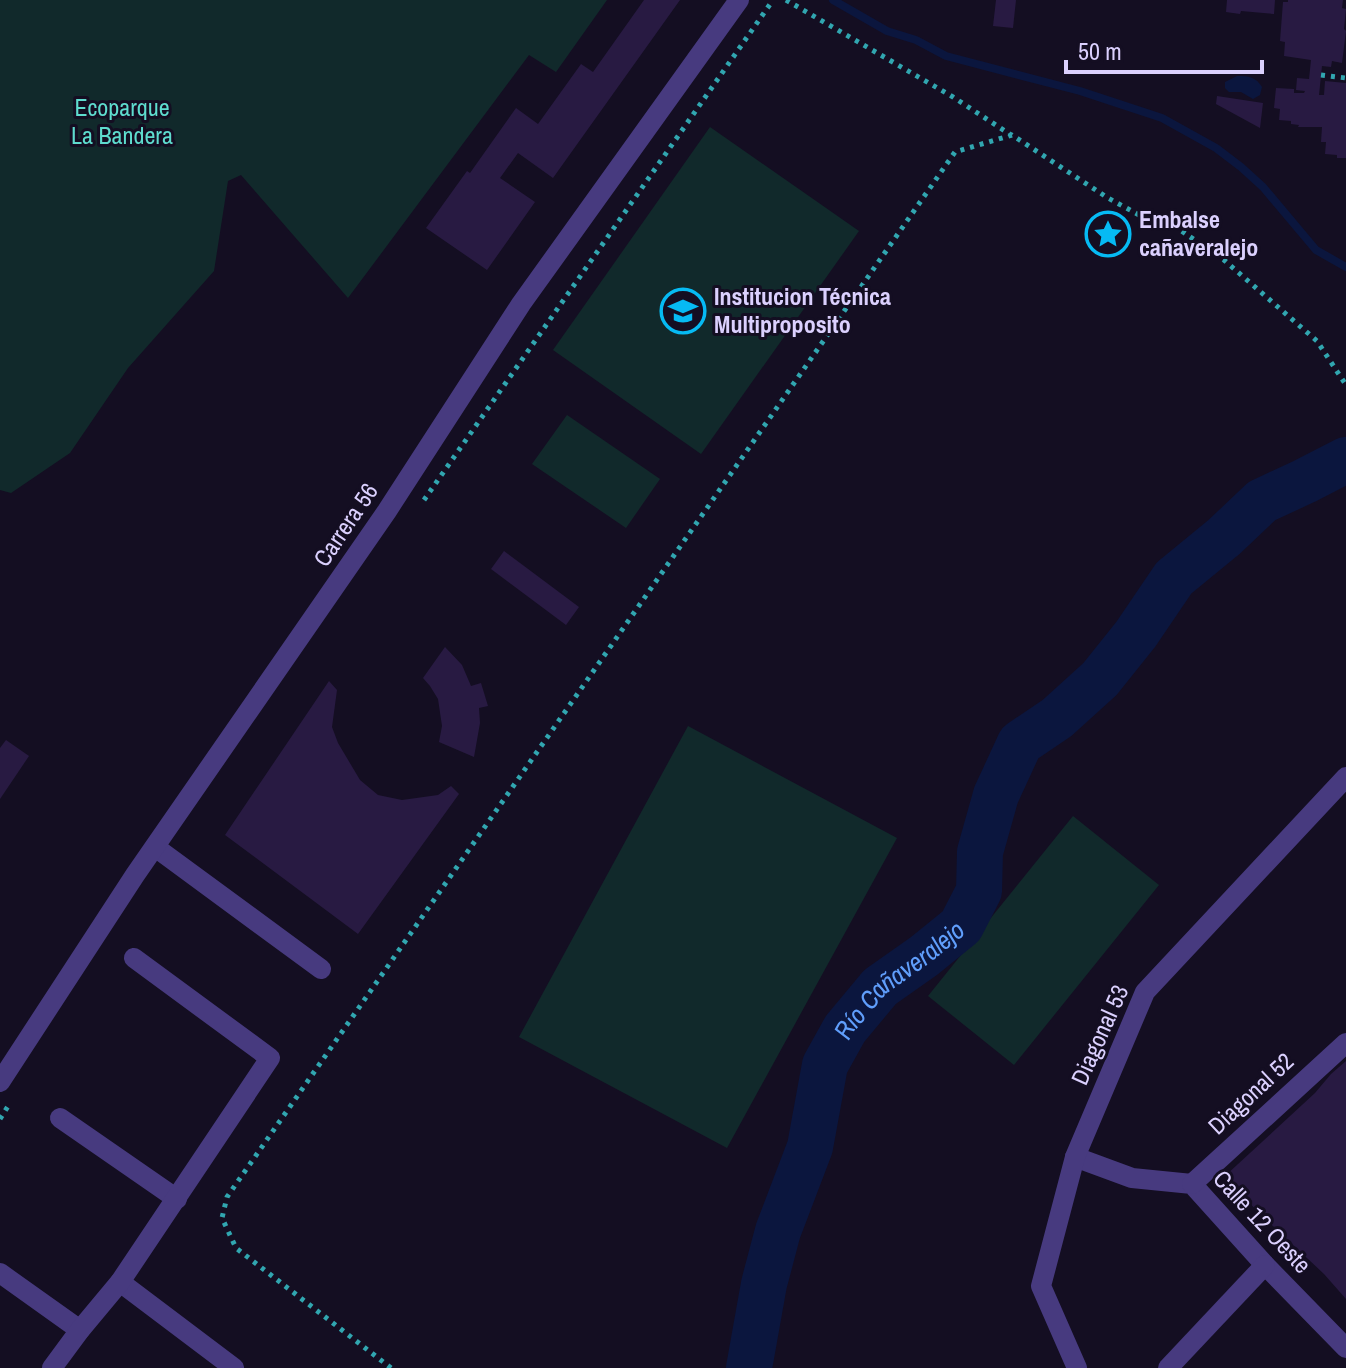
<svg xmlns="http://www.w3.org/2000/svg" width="1346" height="1368" viewBox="0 0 1346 1368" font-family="'Archivo Narrow',sans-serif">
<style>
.green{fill:#11292b}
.water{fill:#0b163e}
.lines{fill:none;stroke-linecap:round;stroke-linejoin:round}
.stream{stroke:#0b163e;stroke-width:8}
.river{stroke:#0b163e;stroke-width:46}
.building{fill:#281a42}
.path{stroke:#31a6b0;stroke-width:5;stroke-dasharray:4 6;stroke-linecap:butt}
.minor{stroke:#473a7f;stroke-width:20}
.labels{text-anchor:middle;stroke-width:6;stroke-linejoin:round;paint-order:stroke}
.park-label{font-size:24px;fill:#5edcce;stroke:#140e22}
.poi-label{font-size:24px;font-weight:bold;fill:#dbd0fe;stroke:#140e22;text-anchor:start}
.street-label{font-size:24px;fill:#dbd0fe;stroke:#140e22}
.water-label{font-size:26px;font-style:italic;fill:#609efb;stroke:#140e22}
</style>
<rect width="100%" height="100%" fill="#140e22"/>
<!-- green -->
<g class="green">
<path d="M 0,0 L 607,0 L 556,72 L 529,55 L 348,298 L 241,175 L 228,181 L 214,271 L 128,368 L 70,453 L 11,493 L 0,490 Z"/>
<path d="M 710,127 L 859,231 L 701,454 L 553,350 Z"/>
<path d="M 567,415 L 660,479 L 626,528 L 532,464 Z"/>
<path d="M 688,726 L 897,838 L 727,1148 L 519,1037 Z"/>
<path d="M 1073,816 L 1159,885 L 1014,1065 L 928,996 Z"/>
</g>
<!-- water -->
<path class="water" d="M 1237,76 C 1249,76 1256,77 1262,87 L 1260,95 L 1253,99 L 1241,92 L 1229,92 L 1225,88 L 1225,82 Z"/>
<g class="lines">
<!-- stream -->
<path class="stream" d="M 833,0 L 887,31 L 916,40 L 946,56 L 1080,91 L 1162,118 L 1216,148 L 1241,167 L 1263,187 L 1316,250 L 1346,267"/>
<!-- river -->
<path class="river" id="s1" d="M 749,1368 L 764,1284 L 778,1231 L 810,1147 L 825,1065 L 845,1029 L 880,987 L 924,956 L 961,926 L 979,891 L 980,852 L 996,795 L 1020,743 L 1057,718 L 1100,679 L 1136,634 L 1174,578 L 1224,537 L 1262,501 L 1305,481 L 1346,460"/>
</g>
<!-- building -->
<g class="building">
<path d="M 644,0 L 680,0 L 553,178 L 518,153 L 500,178 L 535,202 L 487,270 L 426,228 L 467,171 L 470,173 L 516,108 L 538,124 L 581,64 L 593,72 Z"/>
<path d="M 996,0 L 1016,0 L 1013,28 L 993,26 Z"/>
<path d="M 1227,0 L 1275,0 L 1274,14 L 1241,11 L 1240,14 L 1226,12 Z"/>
<path d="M 1288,0 L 1343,0 L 1342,8 L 1346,9 L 1344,29 L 1346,31 L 1342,63 L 1332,61 L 1331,67 L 1322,66 L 1319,95 L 1324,95 L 1325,81 L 1346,83 L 1346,158 L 1337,158 L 1337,155 L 1325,154 L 1326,142 L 1321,142 L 1322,127 L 1298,127 L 1299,125 L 1291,124 L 1291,121 L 1279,120 L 1280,109 L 1274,108 L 1276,88 L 1294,89 L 1294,93 L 1304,93 L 1305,91 L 1296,90 L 1297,78 L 1309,79 L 1311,60 L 1284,56 L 1285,42 L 1280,41 L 1283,2 L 1288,2 Z"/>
<path d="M 1217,96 L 1263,103 L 1260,128 L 1216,104 Z"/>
<path d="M 504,551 L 579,607 L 566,625 L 491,569 Z"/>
<path d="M 445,647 L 462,665 L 471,686 L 481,683 L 488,706 L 479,708 L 480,723 L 474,757 L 439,742 L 442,726 L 438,699 L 430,686 L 423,678 Z"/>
<path d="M 329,681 L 337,690 L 332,727 L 338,743 L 360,780 L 378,795 L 402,800 L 438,795 L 451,786 L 459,794 L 358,934 L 225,835 Z"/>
<path d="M 6,740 L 29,756 L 0,799 L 0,748 Z"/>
<path d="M 1346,1061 L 1346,1299 L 1324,1274 L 1258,1212 L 1225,1176 L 1315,1093 L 1331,1074 Z"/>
</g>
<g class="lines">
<!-- path -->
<g class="path">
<path d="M 786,0 L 953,97 L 1011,135"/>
<path d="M 1321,75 L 1346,78"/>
<path d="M 424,500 L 773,0"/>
<path d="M 0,1119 L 10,1103"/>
<path d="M 391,1368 L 236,1248 L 222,1218 L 227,1197 L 955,152 L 1012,135 L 1108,198 L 1141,216 L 1177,228 L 1224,260 L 1317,341 L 1346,385"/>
</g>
<!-- minor -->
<g class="minor">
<path d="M 155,847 L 321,969"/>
<path d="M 0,1082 L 135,875 L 387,511 L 521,304 L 739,0"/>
<path d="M 60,1118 L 177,1199"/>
<path d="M 1075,1157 L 1132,1178 L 1192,1184 L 1265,1265 L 1346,1348"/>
<path d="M 1192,1184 L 1346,1043"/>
<path d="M 0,1273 L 80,1330"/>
<path d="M 120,1282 L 234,1368"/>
<path d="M 52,1368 L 80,1330 L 120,1282 L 270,1058 L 134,958"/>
<path d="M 1077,1368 L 1041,1286 L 1075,1157 L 1145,992 L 1346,777"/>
<path d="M 1168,1368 L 1265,1265"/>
</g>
</g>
<!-- icons -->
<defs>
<g id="sight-ring" transform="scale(2.3)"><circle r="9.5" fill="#140e22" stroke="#06baf3" stroke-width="1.5"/><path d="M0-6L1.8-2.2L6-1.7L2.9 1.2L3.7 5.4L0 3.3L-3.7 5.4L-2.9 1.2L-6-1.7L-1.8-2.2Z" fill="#06baf3"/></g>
<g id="school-ring" transform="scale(2.3)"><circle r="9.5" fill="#140e22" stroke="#06baf3" stroke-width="1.5"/><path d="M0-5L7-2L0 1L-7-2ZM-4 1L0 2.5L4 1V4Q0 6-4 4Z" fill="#06baf3"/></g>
</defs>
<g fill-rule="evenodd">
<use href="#sight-ring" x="1108" y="234"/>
<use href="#school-ring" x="683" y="311"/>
</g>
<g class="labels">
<!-- park labels -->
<g class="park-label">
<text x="122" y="116">Ecoparque<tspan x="122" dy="28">La Bandera</tspan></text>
</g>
<!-- poi labels -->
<g class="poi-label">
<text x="1139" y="228">Embalse<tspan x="1139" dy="28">cañaveralejo</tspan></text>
<text x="714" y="305">Institucion Técnica<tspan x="714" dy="28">Multiproposito</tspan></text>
</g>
<!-- street labels -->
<g class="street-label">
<text transform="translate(346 525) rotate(-56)" y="8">Carrera 56</text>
<text transform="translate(1100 1035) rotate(-66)" y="8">Diagonal 53</text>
<text transform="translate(1251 1094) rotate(-43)" y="8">Diagonal 52</text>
<text transform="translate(1262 1222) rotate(47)" y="8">Calle 12 Oeste</text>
</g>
<!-- water labels -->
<g class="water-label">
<text dy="9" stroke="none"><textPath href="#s1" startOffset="428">Río Cañaveralejo</textPath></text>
</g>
</g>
<!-- scale -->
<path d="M1066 60v12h196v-12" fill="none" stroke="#dbd0fe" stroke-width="4"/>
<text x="1078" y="60" font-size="24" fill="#dbd0fe" stroke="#140e22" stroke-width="6" paint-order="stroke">50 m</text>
</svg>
